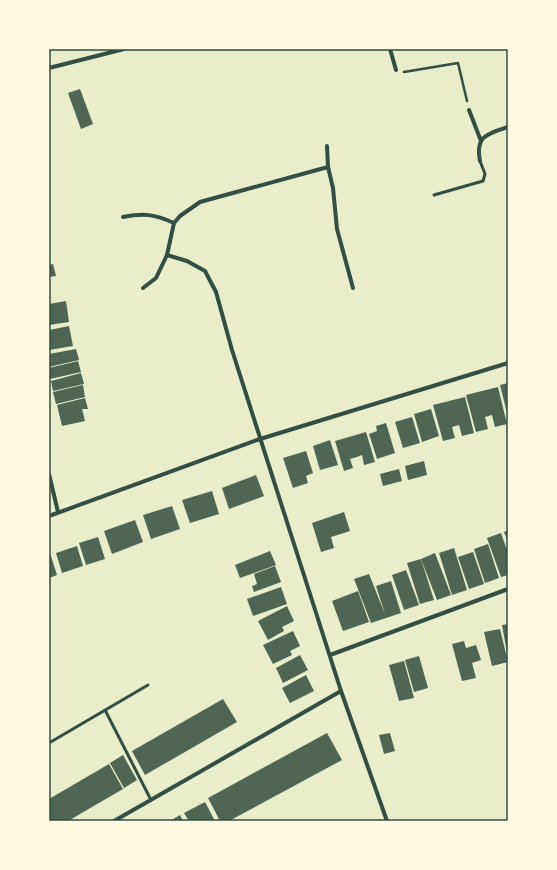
<svg xmlns="http://www.w3.org/2000/svg" width="557" height="870" viewBox="0 0 557 870" font-family="'Source Sans 3',sans-serif">
<style>
.building{fill:#4f6655}
.lines{fill:none;stroke-linecap:round;stroke-linejoin:round}
.path{stroke:#344e41;stroke-width:2.5}
.service{stroke:#344e41;stroke-width:3}
.minor{stroke:#344e41;stroke-width:4}
.neatline{fill:none;stroke:#344e41;stroke-width:1.5}
</style>
<rect width="100%" height="100%" fill="#e9edc9"/>
<!-- building -->
<g class="building">
<path d="M 80,89 L 93,124 L 81,129 L 68,93 Z"/>
<path d="M 53,264 L 56,276 L 49,277 L 49,265 Z"/>
<path d="M 66,301 L 69,322 L 49,325 L 49,304 Z"/>
<path d="M 69,326 L 73,346 L 49,350 L 49,330 Z"/>
<path d="M 76,349 L 79,360 L 49,367 L 49,354 Z"/>
<path d="M 78,361 L 81,372 L 50,379 L 49,368 Z"/>
<path d="M 81,373 L 84,384 L 53,391 L 51,381 Z"/>
<path d="M 508,383 L 508,413 L 507,413 L 500,385 Z"/>
<path d="M 83,385 L 85,397 L 56,404 L 53,392 Z"/>
<path d="M 498,387 L 507,424 L 495,427 L 492,415 L 485,417 L 488,429 L 476,432 L 466,395 Z"/>
<path d="M 465,397 L 474,433 L 462,436 L 459,425 L 452,427 L 455,438 L 443,441 L 433,405 Z"/>
<path d="M 85,398 L 88,409 L 82,409 L 85,421 L 62,426 L 57,405 Z"/>
<path d="M 431,409 L 439,436 L 422,442 L 414,414 Z"/>
<path d="M 412,417 L 420,443 L 403,448 L 395,422 Z"/>
<path d="M 386,423 L 395,453 L 377,459 L 369,434 L 377,431 L 376,426 Z"/>
<path d="M 366,432 L 375,462 L 364,465 L 362,455 L 357,457 L 350,459 L 353,468 L 344,471 L 335,441 Z"/>
<path d="M 330,440 L 338,465 L 320,470 L 313,446 Z"/>
<path d="M 306,451 L 313,473 L 306,476 L 308,483 L 293,488 L 283,458 Z"/>
<path d="M 424,461 L 427,475 L 408,480 L 405,466 Z"/>
<path d="M 399,469 L 402,481 L 383,486 L 380,474 Z"/>
<path d="M 256,475 L 264,496 L 229,509 L 222,488 Z"/>
<path d="M 212,491 L 219,514 L 190,523 L 182,500 Z"/>
<path d="M 172,506 L 180,529 L 151,539 L 143,515 Z"/>
<path d="M 344,512 L 350,531 L 331,537 L 334,548 L 321,552 L 312,523 Z"/>
<path d="M 135,520 L 143,542 L 112,554 L 104,531 Z"/>
<path d="M 508,530 L 508,541 L 504,532 Z"/>
<path d="M 501,533 L 508,553 L 508,575 L 501,577 L 487,538 Z"/>
<path d="M 98,537 L 105,559 L 86,565 L 79,543 Z"/>
<path d="M 488,544 L 499,578 L 485,583 L 474,549 Z"/>
<path d="M 77,546 L 83,566 L 62,573 L 56,553 Z"/>
<path d="M 454,548 L 467,590 L 452,595 L 439,553 Z"/>
<path d="M 270,551 L 276,565 L 240,578 L 235,565 Z"/>
<path d="M 473,552 L 484,584 L 469,589 L 458,557 Z"/>
<path d="M 50,553 L 57,575 L 49,578 L 49,554 Z"/>
<path d="M 435,553 L 451,595 L 437,600 L 421,559 Z"/>
<path d="M 421,559 L 434,600 L 420,604 L 407,563 Z"/>
<path d="M 275,566 L 281,582 L 254,592 L 252,586 L 257,584 L 254,574 Z"/>
<path d="M 406,570 L 419,605 L 404,610 L 392,575 Z"/>
<path d="M 369,574 L 385,614 L 376,586 L 391,581 L 401,613 L 371,623 L 354,579 Z"/>
<path d="M 281,587 L 287,604 L 253,616 L 247,599 Z"/>
<path d="M 358,591 L 369,622 L 343,631 L 332,601 Z"/>
<path d="M 287,606 L 294,621 L 282,627 L 284,631 L 268,640 L 258,621 Z"/>
<path d="M 508,624 L 508,652 L 507,653 L 502,625 Z"/>
<path d="M 500,629 L 508,662 L 492,666 L 484,632 Z"/>
<path d="M 293,631 L 300,646 L 290,651 L 292,655 L 273,664 L 263,645 Z"/>
<path d="M 464,641 L 466,648 L 476,645 L 481,660 L 472,663 L 476,678 L 462,681 L 452,644 Z"/>
<path d="M 300,655 L 308,670 L 283,683 L 276,668 Z"/>
<path d="M 419,656 L 428,688 L 414,692 L 405,660 Z"/>
<path d="M 404,661 L 414,698 L 399,701 L 389,665 Z"/>
<path d="M 306,675 L 314,691 L 290,703 L 282,688 Z"/>
<path d="M 223,699 L 237,722 L 145,775 L 132,751 Z"/>
<path d="M 327,733 L 342,760 L 229,821 L 220,821 L 208,798 Z"/>
<path d="M 390,733 L 395,751 L 384,754 L 379,735 Z"/>
<path d="M 123,755 L 137,780 L 124,788 L 110,763 Z"/>
<path d="M 109,764 L 123,789 L 68,821 L 49,821 L 49,799 Z"/>
<path d="M 205,802 L 215,821 L 189,821 L 184,813 Z"/>
<path d="M 180,815 L 183,821 L 170,821 Z"/>
</g>
<g class="lines">
<!-- path -->
<path class="path" d="M 404,72 L 458,63 L 467,101"/>
<!-- service -->
<g class="service">
<path d="M 434,195 L 483,181 L 485,174 L 480,161"/>
<path d="M 105,710 L 151,800"/>
<path d="M 49,743 L 148,685"/>
</g>
<!-- minor -->
<g class="minor">
<path d="M 390,49 L 396,70"/>
<path d="M 49,68 L 124,49"/>
<path d="M 469,110 L 481,141"/>
<path d="M 327,146 L 328,167"/>
<path d="M 480,161 C 475,136 487,134 508,127"/>
<path d="M 123,217 C 144,213 154,214 174,223"/>
<path d="M 143,288 L 156,278 L 167,255"/>
<path d="M 353,288 L 337,229 L 333,188 L 328,167 L 200,202 L 180,216 L 174,223 L 167,255 L 187,261 L 205,271 L 216,292 L 232,350 L 341,691 L 387,821"/>
<path d="M 49,474 L 58,512"/>
<path d="M 49,516 L 260,439 L 508,363"/>
<path d="M 330,655 L 508,589"/>
<path d="M 114,821 L 341,691"/>
</g>
</g>
<!-- border -->
<rect width="557" height="870" fill="none" stroke="#fefae0" stroke-width="100"/>
<rect x="50" y="50" width="457" height="770" class="neatline"/>
</svg>
